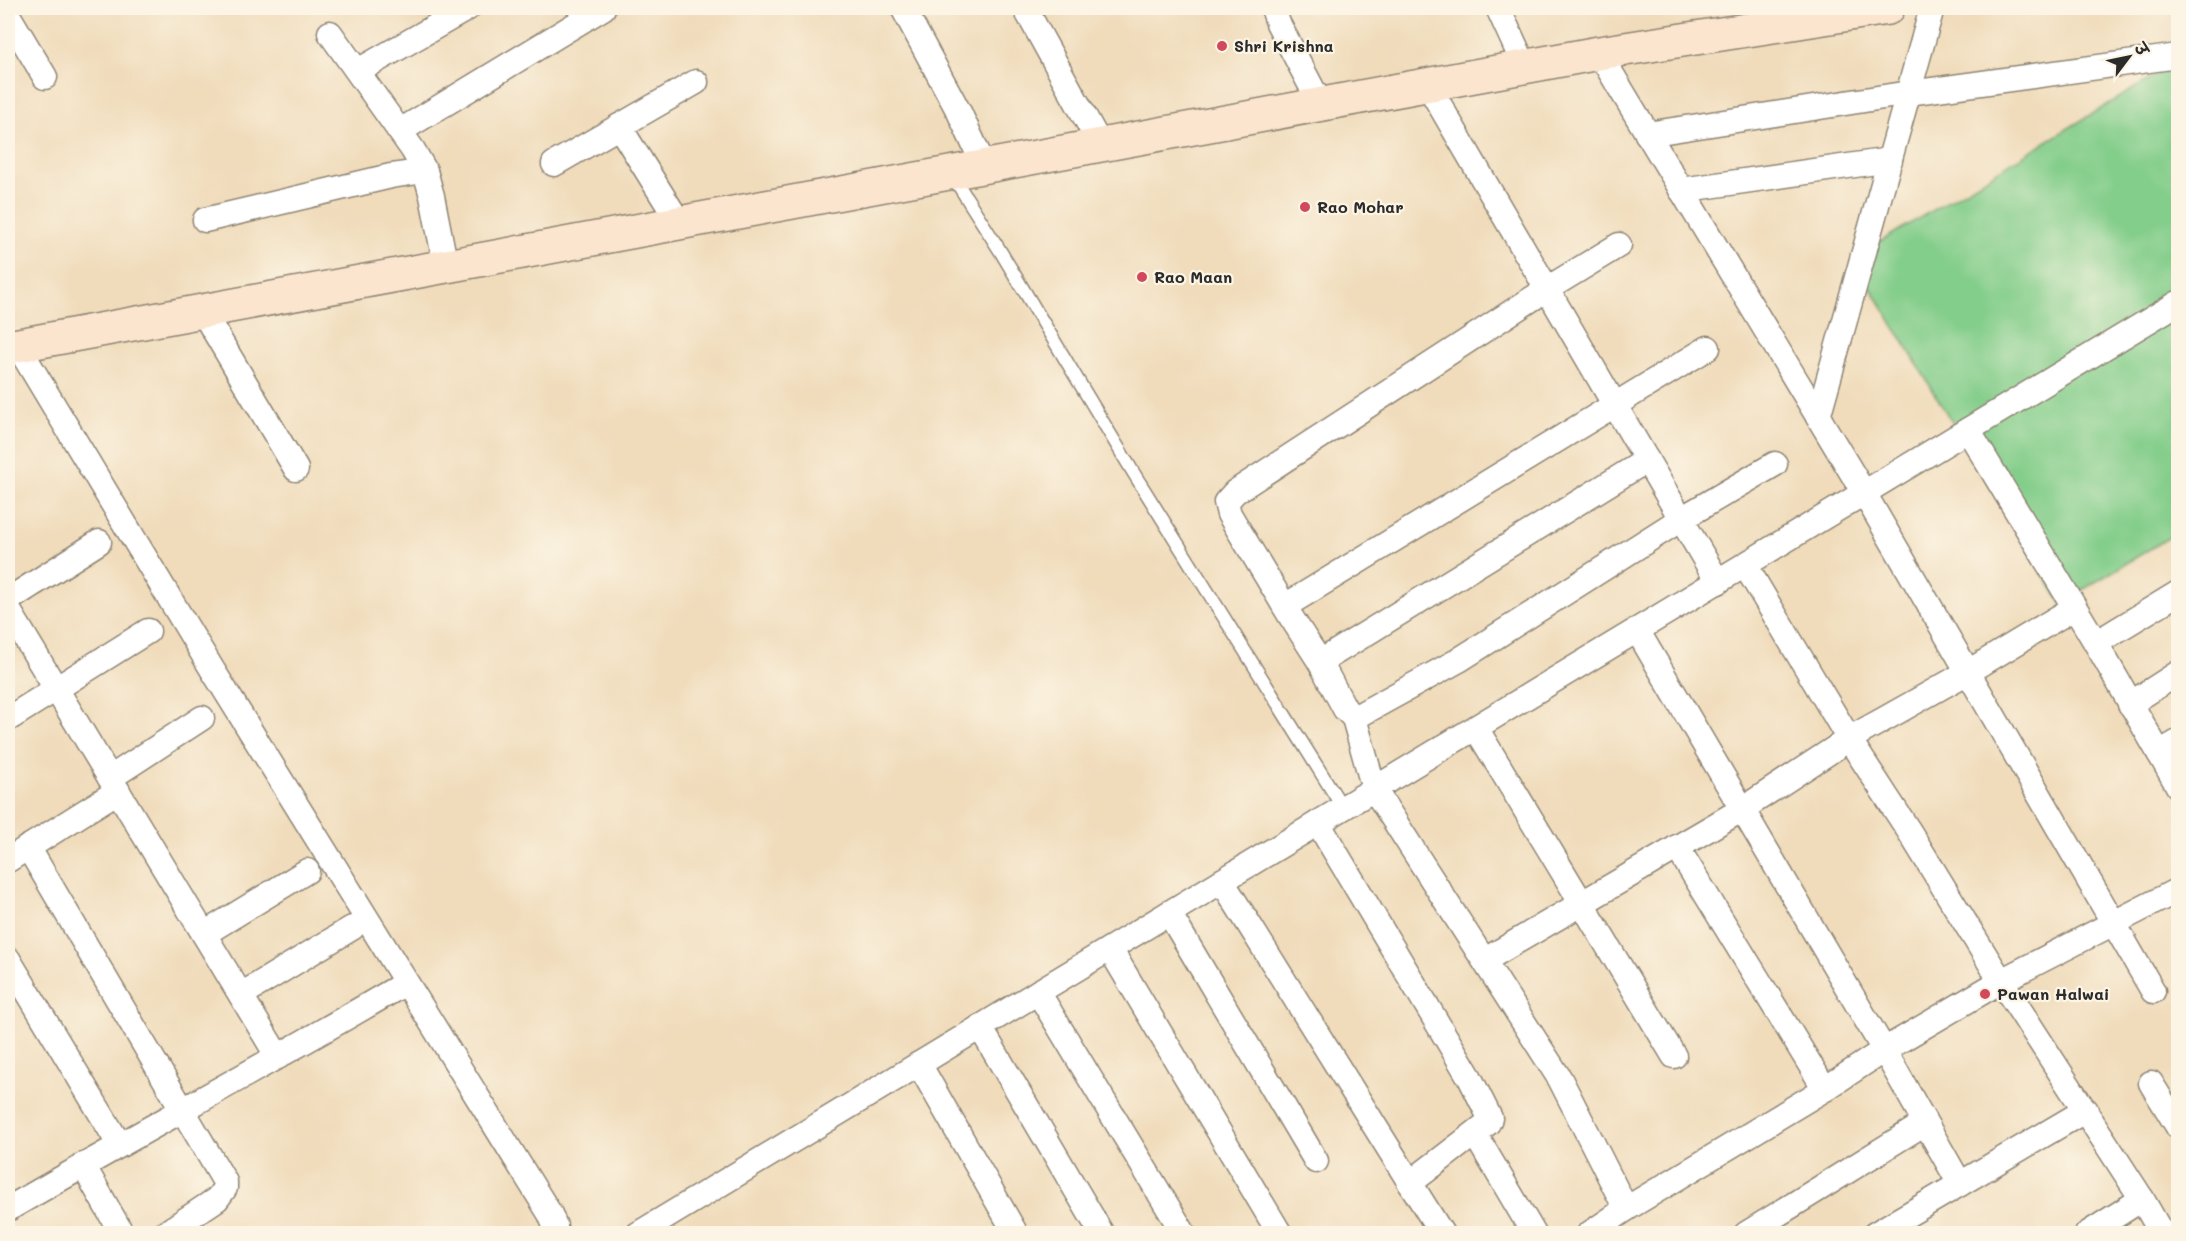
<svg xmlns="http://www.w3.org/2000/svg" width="2186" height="1241" viewBox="0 0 2186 1241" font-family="Mali,'Playpen Sans Deva',sans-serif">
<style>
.green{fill:#84ce8b;stroke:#587c5b;stroke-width:1.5}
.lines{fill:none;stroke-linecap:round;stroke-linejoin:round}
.lane-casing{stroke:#8e8473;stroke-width:15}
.street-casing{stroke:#8e8473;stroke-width:27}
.secondary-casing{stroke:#8e8473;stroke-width:36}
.lane{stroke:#fff;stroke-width:12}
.street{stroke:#fff;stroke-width:24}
.secondary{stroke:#fce5cf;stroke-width:33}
.poi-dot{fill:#d1495b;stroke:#fcf5e5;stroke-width:2}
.labels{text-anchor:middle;stroke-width:4.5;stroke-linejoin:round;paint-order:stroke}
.poi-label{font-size:16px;font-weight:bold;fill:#2b2b2b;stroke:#fcf5e5;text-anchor:start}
</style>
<rect width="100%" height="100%" fill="#fcf5e5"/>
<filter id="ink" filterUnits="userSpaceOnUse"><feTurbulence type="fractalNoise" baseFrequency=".0167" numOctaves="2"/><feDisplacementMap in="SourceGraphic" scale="12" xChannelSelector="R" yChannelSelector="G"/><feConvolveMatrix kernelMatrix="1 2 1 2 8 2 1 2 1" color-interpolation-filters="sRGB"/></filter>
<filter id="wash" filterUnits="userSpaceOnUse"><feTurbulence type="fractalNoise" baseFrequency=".008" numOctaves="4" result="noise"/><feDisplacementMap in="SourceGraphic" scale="24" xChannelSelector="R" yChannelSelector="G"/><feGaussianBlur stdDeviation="1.35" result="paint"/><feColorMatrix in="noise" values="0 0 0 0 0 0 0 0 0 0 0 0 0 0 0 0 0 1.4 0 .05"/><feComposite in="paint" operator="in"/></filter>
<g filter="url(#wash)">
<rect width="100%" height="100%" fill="#f0dcbb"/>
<!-- green -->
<path class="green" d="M 2178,62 L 2178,532 L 2061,603 L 1853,258 Z"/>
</g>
<g filter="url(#ink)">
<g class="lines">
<!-- lane casing -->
<g class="lane-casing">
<path id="lane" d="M 952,175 L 999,249 L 1133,472 L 1343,808"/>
</g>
<!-- street casing -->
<g class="street-casing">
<g id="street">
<path d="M 903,8 L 959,112 L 985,168"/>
<path d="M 1025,8 L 1101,146"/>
<path d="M 1273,8 L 1278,23 L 1321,105"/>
<path d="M 1498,8 L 1525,67"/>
<path d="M 8,15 L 45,77"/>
<path d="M 330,33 L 413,150 L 425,171 L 432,196 L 446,267"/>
<path d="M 1599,53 L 1864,493 L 2153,991"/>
<path d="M 358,71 L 468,8"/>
<path d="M 1428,85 L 1718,582"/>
<path d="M 619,126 L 680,224"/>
<path d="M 400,131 L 603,8"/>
<path d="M 1647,134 L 1909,93 L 2178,56"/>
<path d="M 554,164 L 696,82"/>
<path d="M 1681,190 L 1890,160"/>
<path d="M 205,220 L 391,176 L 425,171"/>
<path d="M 1619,245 L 1547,289 L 1235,492 L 1226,502 L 1229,514 L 1291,617 L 1320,662 L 1345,709 L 1354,718 L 1374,789 L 1560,1079 L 1626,1209"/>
<path d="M 203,312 L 296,469"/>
<path d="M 18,346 L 212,669 L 550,1214 L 555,1226 L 555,1234"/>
<path d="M 1818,417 L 1932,8"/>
<path d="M 1968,430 L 2096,643 L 2178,786"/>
<path d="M 1745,565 L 1849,739 L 1968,672 L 2074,608"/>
<path d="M 8,600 L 99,542"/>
<path d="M 1285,606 L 1708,348"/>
<path d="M 8,609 L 278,1057"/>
<path d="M 1637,630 L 1884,1050 L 1960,1184"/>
<path d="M 2096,643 L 2178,593"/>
<path d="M 1320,662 L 1647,460"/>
<path d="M 2130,704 L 2178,673"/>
<path d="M 1354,718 L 1459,660 L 1681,519 L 1775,464"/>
<path d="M 8,719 L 148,631"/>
<path d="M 1476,728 L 1674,1056"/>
<path d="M 2159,753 L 2178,742"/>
<path d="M 110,778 L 202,718"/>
<path d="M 1318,823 L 1470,1078 L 1490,1118 L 1488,1123 L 1410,1183"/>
<path d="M 28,847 L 225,1182 L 225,1188 L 217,1199 L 164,1234"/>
<path d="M 1677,847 L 1825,1089"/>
<path d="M 8,860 L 118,791"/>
<path d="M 1222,881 L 1442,1234"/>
<path d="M 1169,913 L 1316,1161"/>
<path d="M 204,934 L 307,871"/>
<path d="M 1110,949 L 1280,1234"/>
<path d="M 8,959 L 119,1144"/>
<path d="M 1485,960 L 1741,810 L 1849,739 L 1909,831 L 2001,981 L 2142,1199 L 2162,1234"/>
<path d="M 1038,992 L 1184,1234"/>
<path d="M 241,995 L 352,928"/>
<path d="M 980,1027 L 1102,1234"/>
<path d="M 919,1064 L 1016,1234"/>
<path d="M 2151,1083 L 2178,1127"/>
<path d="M 1475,1134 L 1534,1234"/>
<path d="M 83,1165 L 122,1234"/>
<path d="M 8,1209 C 137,1134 268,1064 397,988"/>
<path d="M 638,1234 L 2178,303"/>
<path d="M 1589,1234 L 1626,1209 L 1825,1089 L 1884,1050 L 2001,981 L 2178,890"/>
<path d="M 1746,1234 L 1925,1123"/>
<path d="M 1875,1234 L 2086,1110"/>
<path d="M 2087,1234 L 2142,1199"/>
</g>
</g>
<!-- secondary casing -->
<g class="secondary-casing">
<path id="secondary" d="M 8,347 L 1599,53 L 1888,8"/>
</g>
<!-- lane -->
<use href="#lane" class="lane"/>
<!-- street -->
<use href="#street" class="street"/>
<!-- secondary -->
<use href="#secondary" class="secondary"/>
</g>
</g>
<!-- markers -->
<g class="poi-dot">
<circle cx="1222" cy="46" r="6"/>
<circle cx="1305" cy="207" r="6"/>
<circle cx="1142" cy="277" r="6"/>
<circle cx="1985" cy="994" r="6"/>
</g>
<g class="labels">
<!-- poi labels -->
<g class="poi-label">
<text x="1234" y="52">Shri Krishna</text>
<text x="1317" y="213">Rao Mohar</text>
<text x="1154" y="283">Rao Maan</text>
<text x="1997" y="1000">Pawan Halwai</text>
</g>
</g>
<!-- margin -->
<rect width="2186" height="1241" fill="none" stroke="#fcf5e5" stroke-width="30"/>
<!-- north arrow -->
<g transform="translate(2129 57) rotate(58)" stroke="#fcf5e5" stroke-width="4.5" paint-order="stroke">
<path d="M0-4.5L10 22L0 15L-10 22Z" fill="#2b2b2b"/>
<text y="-9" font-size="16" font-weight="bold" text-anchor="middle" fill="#2b2b2b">उ</text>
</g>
</svg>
